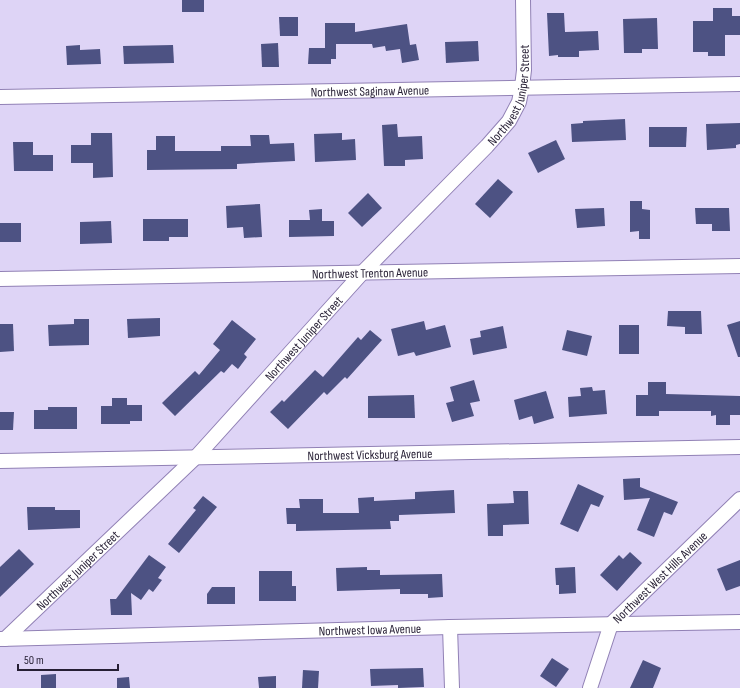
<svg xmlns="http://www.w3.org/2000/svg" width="740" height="688" viewBox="0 0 740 688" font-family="'Sofia Sans Condensed',sans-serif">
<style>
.building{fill:#4d5283}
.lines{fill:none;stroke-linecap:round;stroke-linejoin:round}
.minor-casing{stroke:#9181b5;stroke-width:16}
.minor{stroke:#fff;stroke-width:14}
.labels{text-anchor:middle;stroke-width:4;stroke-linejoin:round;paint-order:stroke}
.street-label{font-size:13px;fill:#261f34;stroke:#ded4f6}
</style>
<rect width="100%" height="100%" fill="#ded4f6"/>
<!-- building -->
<g class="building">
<rect x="182" y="0" width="22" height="12"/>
<path d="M 713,8 L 732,8 L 732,16 L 740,16 L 740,35 L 725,35 L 725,56 L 708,56 L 708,52 L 693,52 L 693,21 L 713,21 Z"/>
<path d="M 547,13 L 564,13 L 565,32 L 598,31 L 599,50 L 579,51 L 579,57 L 558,57 L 558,55 L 549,56 Z"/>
<path d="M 279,17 L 298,17 L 298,36 L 280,36 Z"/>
<path d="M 657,18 L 658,49 L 642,49 L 642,53 L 624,53 L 623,19 Z"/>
<path d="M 325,23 L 355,23 L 355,32 L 407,24 L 410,45 L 416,44 L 419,60 L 402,63 L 400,49 L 386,51 L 385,46 L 373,48 L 372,44 L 336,44 L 336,59 L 331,59 L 331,64 L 308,64 L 309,48 L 325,48 Z"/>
<path d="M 478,41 L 479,61 L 446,63 L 445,42 Z"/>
<path d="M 278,43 L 279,67 L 262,67 L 261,44 Z"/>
<path d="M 80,45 L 80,50 L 100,49 L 101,64 L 67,65 L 66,46 Z"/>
<path d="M 173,45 L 174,63 L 124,64 L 123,46 Z"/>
<path d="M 625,119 L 626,140 L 572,142 L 571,124 L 583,123 L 583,121 Z"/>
<path d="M 740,123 L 740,144 L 736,145 L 736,148 L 707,150 L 706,124 Z"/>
<path d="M 397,124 L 398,137 L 422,136 L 423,159 L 405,160 L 405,166 L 384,166 L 382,125 Z"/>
<path d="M 649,127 L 687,127 L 686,147 L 649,147 Z"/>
<path d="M 91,133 L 112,133 L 113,177 L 93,178 L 93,163 L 71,163 L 71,145 L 91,145 Z"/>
<path d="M 342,133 L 342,140 L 355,139 L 356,160 L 315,162 L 314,134 Z"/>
<path d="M 250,135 L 269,135 L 270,144 L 294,143 L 295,161 L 237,164 L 237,169 L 147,170 L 147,150 L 156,150 L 156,136 L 175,136 L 175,151 L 221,151 L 221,146 L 251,146 Z"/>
<path d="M 556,140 L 565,159 L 538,173 L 528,153 Z"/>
<path d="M 13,142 L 33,142 L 33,155 L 53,155 L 53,171 L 14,171 Z"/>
<path d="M 498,179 L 513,192 L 490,218 L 475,204 Z"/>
<path d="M 368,193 L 382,208 L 362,227 L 348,213 Z"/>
<path d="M 630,201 L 642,201 L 642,209 L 650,210 L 650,239 L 639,239 L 639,231 L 630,232 Z"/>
<path d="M 260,204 L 262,237 L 244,238 L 243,227 L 227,228 L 226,206 Z"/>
<path d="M 604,208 L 605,226 L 577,228 L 575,209 Z"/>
<path d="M 695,208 L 729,208 L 730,231 L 712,231 L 712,224 L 696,224 Z"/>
<path d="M 322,209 L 322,221 L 334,221 L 334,236 L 289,237 L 289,220 L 310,220 L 309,210 Z"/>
<path d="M 143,219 L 188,219 L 188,237 L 169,237 L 169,241 L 143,241 Z"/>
<path d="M 111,221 L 112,243 L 80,244 L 80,222 Z"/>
<rect x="0" y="223" width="21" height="19"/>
<path d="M 668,311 L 701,311 L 702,334 L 685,334 L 685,327 L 667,326 Z"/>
<path d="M 160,318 L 160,336 L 128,338 L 127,319 Z"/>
<path d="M 74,319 L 89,319 L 89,345 L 49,346 L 48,325 L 74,324 Z"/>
<path d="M 232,320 L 256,339 L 244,354 L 247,357 L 238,369 L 232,364 L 224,373 L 221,371 L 175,416 L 162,403 L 195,371 L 199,375 L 220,350 L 213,344 Z"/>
<path d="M 424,321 L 426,330 L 445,325 L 451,347 L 416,356 L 414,352 L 398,356 L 391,329 Z"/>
<path d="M 740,321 L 740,357 L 738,357 L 727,325 Z"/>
<path d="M 0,324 L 13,324 L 14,351 L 0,352 Z"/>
<rect x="619" y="325" width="20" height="29"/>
<path d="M 503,326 L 507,348 L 473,355 L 470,339 L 481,337 L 480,331 Z"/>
<path d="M 370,330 L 382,340 L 347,379 L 345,377 L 327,395 L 324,392 L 288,429 L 270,412 L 282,400 L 284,402 L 315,370 L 323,377 L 358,337 L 361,340 Z"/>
<path d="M 567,330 L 592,336 L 587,356 L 562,350 Z"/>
<path d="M 474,380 L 480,401 L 470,403 L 474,416 L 452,422 L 446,403 L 454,401 L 450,387 Z"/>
<path d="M 648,382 L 666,382 L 666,394 L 740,396 L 740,415 L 730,415 L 730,425 L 716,425 L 716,415 L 711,416 L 711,411 L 659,411 L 659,416 L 636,416 L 636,395 L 648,395 Z"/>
<path d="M 592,387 L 593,391 L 605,390 L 607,414 L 569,417 L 568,397 L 581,396 L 580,388 Z"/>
<path d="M 546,391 L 554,418 L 534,424 L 532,416 L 519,420 L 514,400 Z"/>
<path d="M 414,395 L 415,418 L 368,418 L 368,396 Z"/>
<path d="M 112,398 L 127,398 L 127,405 L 142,405 L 142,421 L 130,421 L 130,424 L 101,424 L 101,406 L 112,406 Z"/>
<path d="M 48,407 L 77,407 L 77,429 L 34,429 L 34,410 L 48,410 Z"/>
<path d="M 0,412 L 14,412 L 13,430 L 0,430 Z"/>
<path d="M 640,478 L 640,487 L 678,502 L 672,515 L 664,512 L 654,537 L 637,530 L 650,498 L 624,500 L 623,479 Z"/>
<path d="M 578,484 L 604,496 L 599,507 L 591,504 L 578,532 L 560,524 Z"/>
<path d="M 454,490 L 455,513 L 399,515 L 399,521 L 390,521 L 391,529 L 296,531 L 296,524 L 287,524 L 286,508 L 300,508 L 299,499 L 323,499 L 323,513 L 359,513 L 358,498 L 374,497 L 374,501 L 415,499 L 415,492 Z"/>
<path d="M 513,491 L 528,491 L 529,524 L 503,525 L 503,536 L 488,536 L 487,504 L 514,503 Z"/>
<path d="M 203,496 L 217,507 L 179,553 L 168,544 L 196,510 L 193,508 Z"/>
<path d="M 27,507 L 55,507 L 55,510 L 80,510 L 80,528 L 28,530 Z"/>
<path d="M 19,549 L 34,564 L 0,597 L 0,567 Z"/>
<path d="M 630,552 L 642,563 L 617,591 L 600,575 L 619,555 L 623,559 Z"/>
<path d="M 149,555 L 166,567 L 158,578 L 162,580 L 153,592 L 149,589 L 141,600 L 131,593 L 132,615 L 111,615 L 110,599 L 116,599 Z"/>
<path d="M 740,560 L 740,586 L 726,591 L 717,569 Z"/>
<path d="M 367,567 L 367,570 L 380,570 L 380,575 L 442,574 L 443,597 L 428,598 L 428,594 L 400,594 L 400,589 L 337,591 L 336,568 Z"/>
<path d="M 575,567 L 576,593 L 559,594 L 559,585 L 556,585 L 555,568 Z"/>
<path d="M 259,571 L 292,571 L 292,586 L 296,586 L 296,601 L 259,601 Z"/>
<path d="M 212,587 L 235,587 L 235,604 L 207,604 L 207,594 Z"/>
<path d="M 552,658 L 569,669 L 556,687 L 540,676 Z"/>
<path d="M 643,660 L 661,668 L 653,688 L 630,688 Z"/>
<path d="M 423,668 L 424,687 L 398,688 L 398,685 L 371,686 L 370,669 Z"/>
<path d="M 303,670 L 319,671 L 318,688 L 302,688 Z"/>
<path d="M 56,674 L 56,688 L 41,688 L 41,675 Z"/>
<path d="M 276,676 L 276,688 L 259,688 L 258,677 Z"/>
<path d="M 129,677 L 130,688 L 117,688 L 117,678 Z"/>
</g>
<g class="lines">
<!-- minor casing -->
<g class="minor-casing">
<g id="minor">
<path id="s1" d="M 0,97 L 740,84"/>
<path id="s2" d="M 0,279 L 740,266"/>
<path id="s3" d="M 0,461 L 740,447"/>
<path d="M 450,627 L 452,688"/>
<path id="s4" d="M 0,639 L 450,627 L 740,622"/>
<path id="s5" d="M 5,639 L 197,456 L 363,272 L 487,146 L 509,121 L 519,102 L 522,87 L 524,70 L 523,0"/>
<path id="s6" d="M 590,688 L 611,624 L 740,499"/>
</g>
</g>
<!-- minor -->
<use href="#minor" class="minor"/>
</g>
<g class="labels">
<!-- street labels -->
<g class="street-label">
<text dy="5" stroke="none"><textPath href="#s1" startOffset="370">Northwest Saginaw Avenue</textPath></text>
<text dy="5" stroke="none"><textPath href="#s5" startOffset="748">Northwest Juniper Street</textPath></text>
<text dy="5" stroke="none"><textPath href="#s2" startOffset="370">Northwest Trenton Avenue</textPath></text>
<text dy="5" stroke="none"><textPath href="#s5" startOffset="424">Northwest Juniper Street</textPath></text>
<text dy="5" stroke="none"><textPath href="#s3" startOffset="370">Northwest Vicksburg Avenue</textPath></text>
<text dy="5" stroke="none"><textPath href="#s5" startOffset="100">Northwest Juniper Street</textPath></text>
<text dy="5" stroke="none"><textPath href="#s6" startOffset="135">Northwest West Hills Avenue</textPath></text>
<text dy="5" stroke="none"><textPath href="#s4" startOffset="370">Northwest Iowa Avenue</textPath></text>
</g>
</g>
<!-- scale -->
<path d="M18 664v6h100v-6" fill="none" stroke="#261f34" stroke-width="2"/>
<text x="24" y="664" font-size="12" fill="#261f34" stroke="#ded4f6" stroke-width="3" paint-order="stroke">50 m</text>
</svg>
